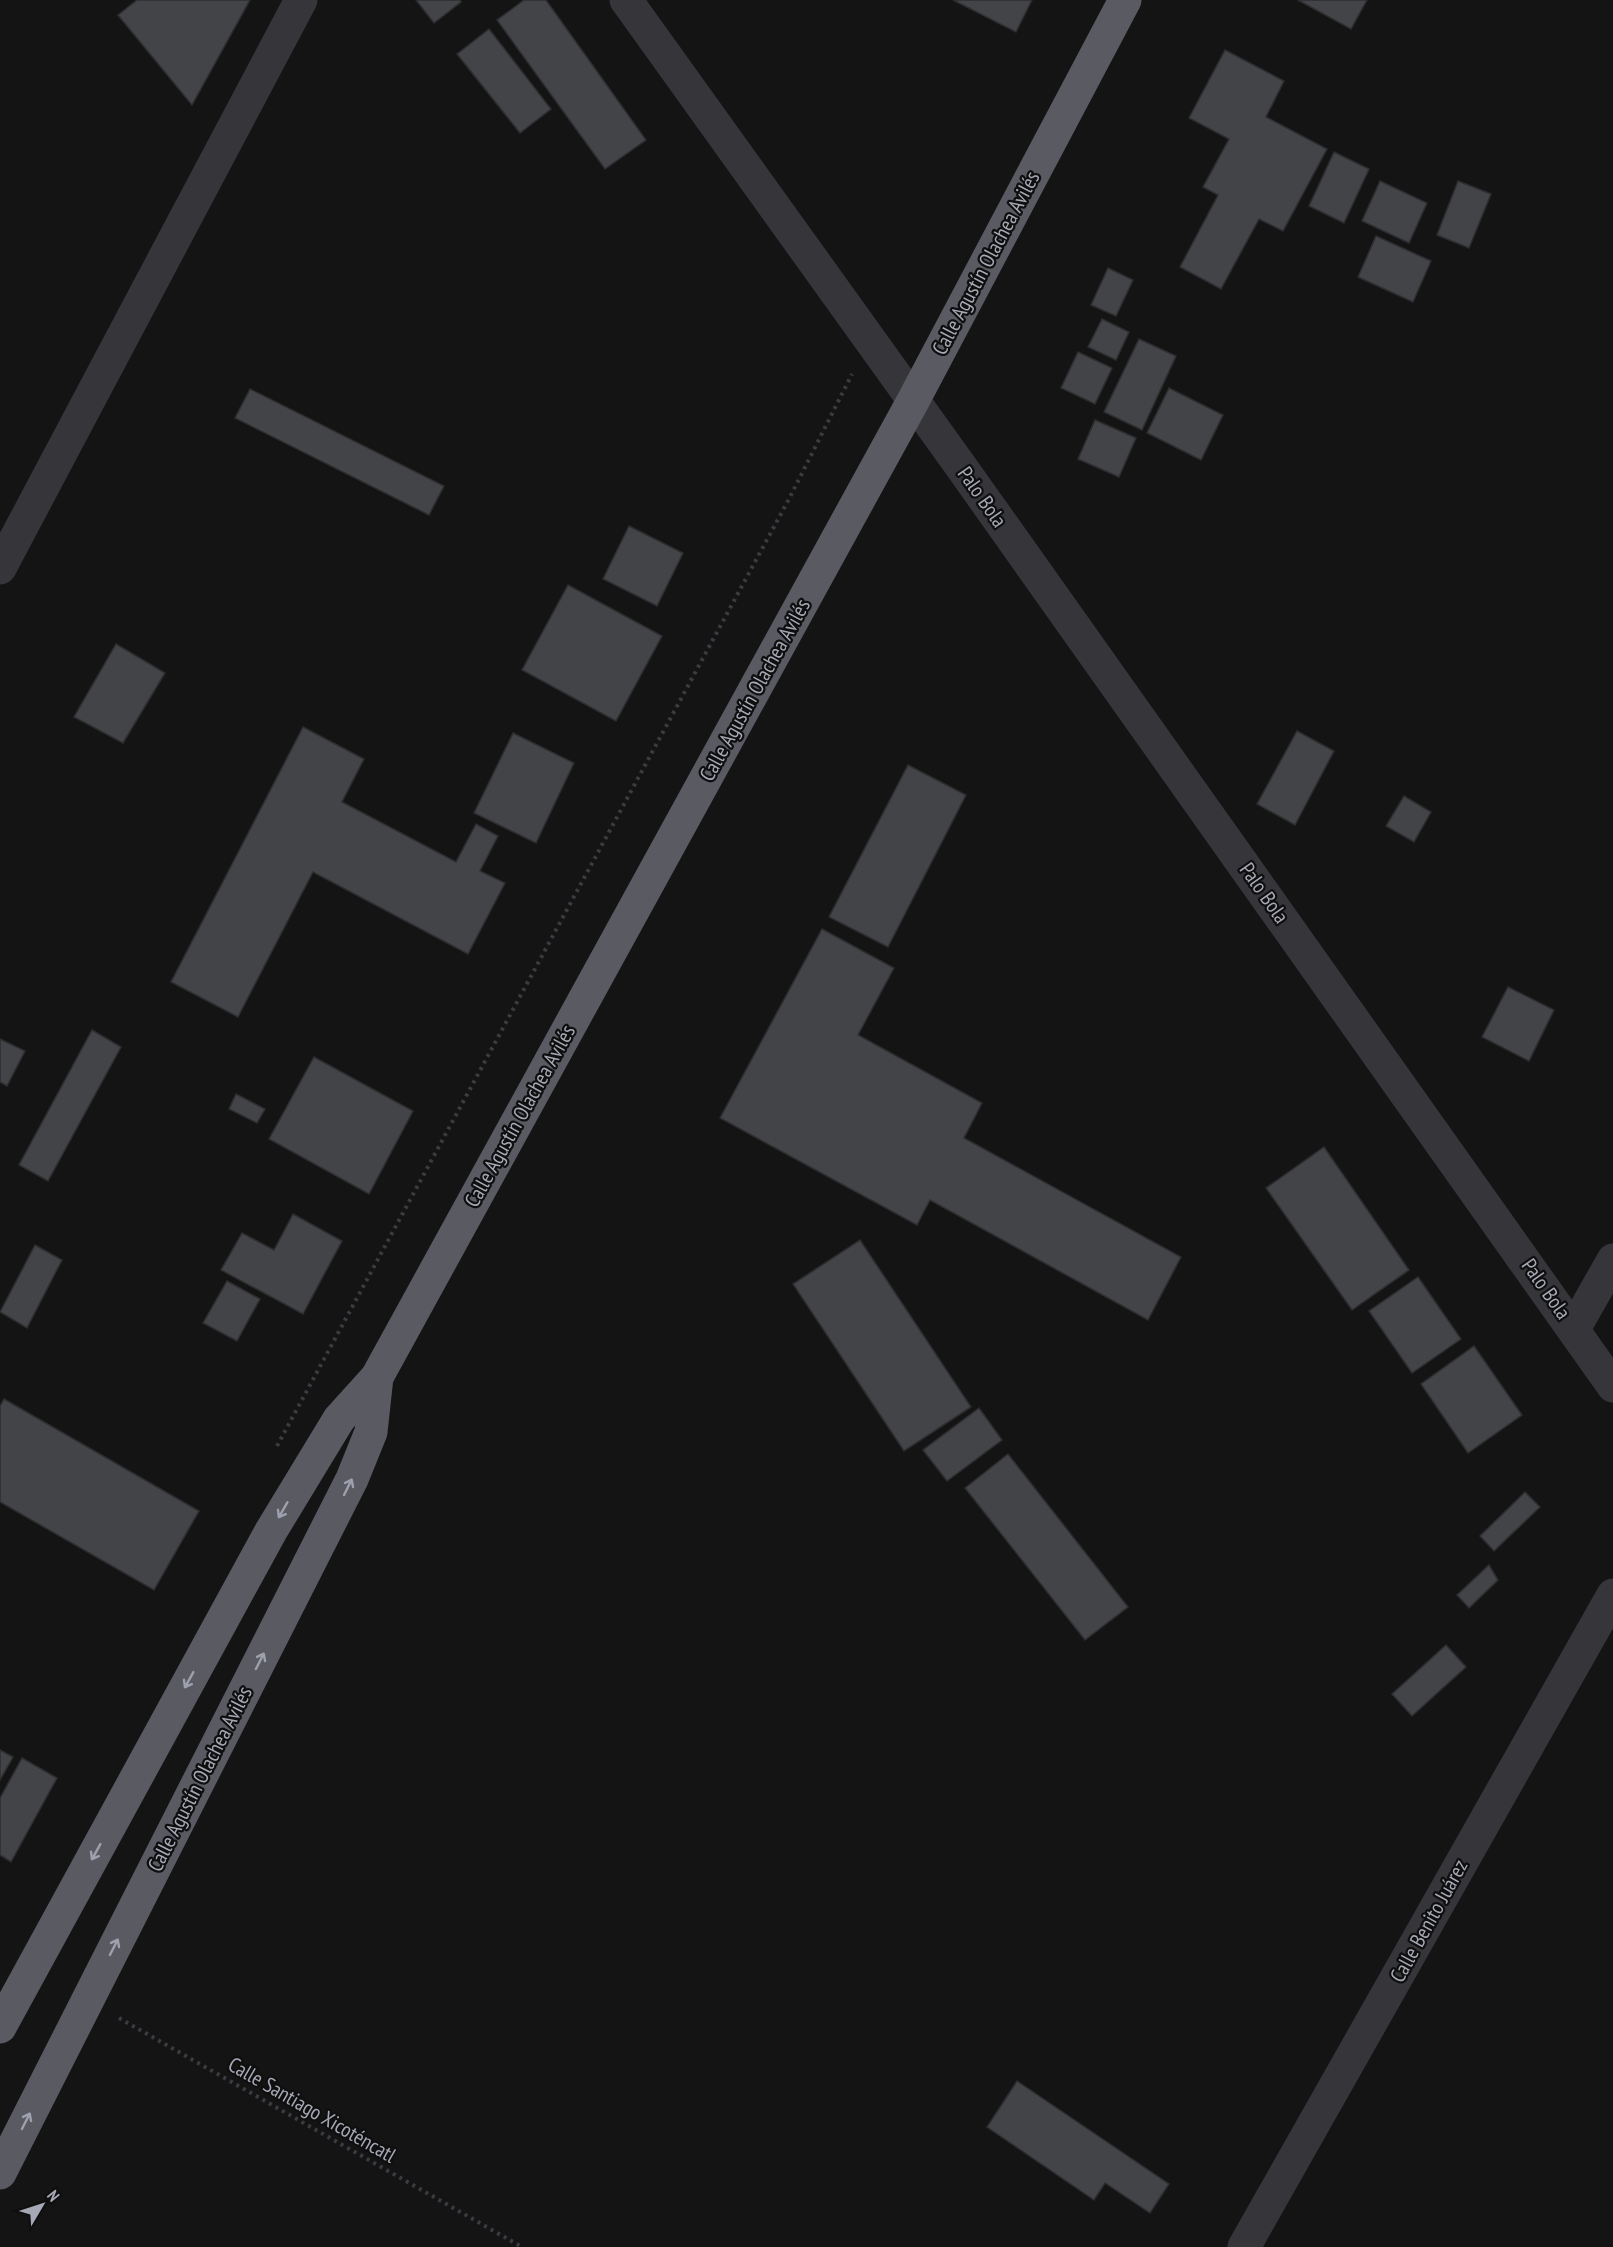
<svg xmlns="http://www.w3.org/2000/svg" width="1613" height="2247" viewBox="0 0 1613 2247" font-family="'PT Sans Narrow',sans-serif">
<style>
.building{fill:#434448;stroke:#2e2e31;stroke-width:1.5}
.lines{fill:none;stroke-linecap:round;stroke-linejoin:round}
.path{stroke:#3b3c41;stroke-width:4;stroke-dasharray:3 4.5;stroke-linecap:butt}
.minor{stroke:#35353a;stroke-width:33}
.trunk{stroke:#595a62;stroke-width:33}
.oneway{stroke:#9ea1ad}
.labels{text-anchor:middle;stroke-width:4.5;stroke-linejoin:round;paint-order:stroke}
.street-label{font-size:21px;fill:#a6a9b5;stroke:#0f0f10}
</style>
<rect width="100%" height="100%" fill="#141415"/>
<!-- building -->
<g class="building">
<path d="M 137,0 L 250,0 L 192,105 L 118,15 Z"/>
<path d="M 416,0 L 460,0 L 461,2 L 434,23 Z"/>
<path d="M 524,0 L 546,0 L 646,140 L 605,169 L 497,20 Z"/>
<path d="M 953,0 L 1032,0 L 1016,32 Z"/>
<path d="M 1298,0 L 1367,0 L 1351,29 Z"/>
<path d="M 489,29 L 551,109 L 520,133 L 457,54 Z"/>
<path d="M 1225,50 L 1284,81 L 1266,117 L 1327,149 L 1283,231 L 1259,219 L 1221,289 L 1180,267 L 1218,195 L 1203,187 L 1229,139 L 1189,118 Z"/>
<path d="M 1334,152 L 1369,169 L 1344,223 L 1309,206 Z"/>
<path d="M 1380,181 L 1427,203 L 1409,243 L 1362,221 Z"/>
<path d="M 1458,181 L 1491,194 L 1469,248 L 1437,235 Z"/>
<path d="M 1376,236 L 1431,261 L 1413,302 L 1358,277 Z"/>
<path d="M 1108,268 L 1133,280 L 1116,316 L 1091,305 Z"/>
<path d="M 1102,319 L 1129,332 L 1116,360 L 1088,347 Z"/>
<path d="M 1139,339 L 1176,356 L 1142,430 L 1104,412 Z"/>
<path d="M 1078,352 L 1112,368 L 1095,404 L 1061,388 Z"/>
<path d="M 1169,388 L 1223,415 L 1201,460 L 1147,433 Z"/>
<path d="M 250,389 L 444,486 L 429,515 L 235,418 Z"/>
<path d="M 1095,420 L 1136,438 L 1119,477 L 1078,459 Z"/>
<path d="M 629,526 L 683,553 L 657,606 L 603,579 Z"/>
<path d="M 568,585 L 662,636 L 616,721 L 522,670 Z"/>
<path d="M 116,644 L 165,673 L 123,743 L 74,717 Z"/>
<path d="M 303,727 L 364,759 L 342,802 L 456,862 L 476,824 L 498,836 L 480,871 L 505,883 L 468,954 L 313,872 L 238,1017 L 171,982 Z"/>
<path d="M 1297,731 L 1334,751 L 1295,825 L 1257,804 Z"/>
<path d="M 513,733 L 574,763 L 536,843 L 474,813 Z"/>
<path d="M 908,765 L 966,795 L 888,947 L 829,917 Z"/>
<path d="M 1404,796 L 1431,812 L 1414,842 L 1386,826 Z"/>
<path d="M 822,929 L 894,968 L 858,1035 L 982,1103 L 964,1138 L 1181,1257 L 1148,1320 L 930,1200 L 917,1225 L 720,1118 Z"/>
<path d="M 1508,987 L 1554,1010 L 1529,1061 L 1482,1037 Z"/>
<path d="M 92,1030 L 121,1047 L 48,1181 L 19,1165 Z"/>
<path d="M 0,1039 L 25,1051 L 7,1086 L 0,1082 Z"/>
<path d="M 314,1057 L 413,1111 L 369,1194 L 269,1139 Z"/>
<path d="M 236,1094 L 265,1109 L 257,1123 L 229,1109 Z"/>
<path d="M 1324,1147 L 1409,1270 L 1352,1310 L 1266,1188 Z"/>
<path d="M 293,1214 L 342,1241 L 303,1314 L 221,1270 L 242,1233 L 274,1250 Z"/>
<path d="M 860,1240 L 971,1407 L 904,1451 L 793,1284 Z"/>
<path d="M 35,1245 L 62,1260 L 27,1328 L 0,1312 Z"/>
<path d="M 1418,1277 L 1461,1339 L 1412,1373 L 1369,1311 Z"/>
<path d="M 227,1281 L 260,1299 L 237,1341 L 203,1323 Z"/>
<path d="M 1474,1346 L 1522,1415 L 1468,1453 L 1421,1384 Z"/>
<path d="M 4,1399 L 199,1511 L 154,1590 L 0,1502 L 0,1406 Z"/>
<path d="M 979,1408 L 1002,1440 L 947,1481 L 923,1450 Z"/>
<path d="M 1008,1454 L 1128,1607 L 1085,1640 L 965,1488 Z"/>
<path d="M 1525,1492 L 1540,1507 L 1494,1551 L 1480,1536 Z"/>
<path d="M 1489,1565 L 1498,1580 L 1469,1608 L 1457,1595 Z"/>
<path d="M 1446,1645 L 1466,1667 L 1412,1716 L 1392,1694 Z"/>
<path d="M 0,1750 L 13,1757 L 0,1780 Z"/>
<path d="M 22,1758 L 57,1778 L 11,1862 L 0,1855 L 0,1798 Z"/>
<path d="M 1017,2081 L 1169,2184 L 1150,2213 L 1105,2183 L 1094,2200 L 987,2127 Z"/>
</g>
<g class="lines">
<!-- path -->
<g class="path">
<path d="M 277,1446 L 789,499 L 852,374"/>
<path d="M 119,2018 L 522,2247"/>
</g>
<!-- minor -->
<g class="minor">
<path d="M 626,0 L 962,468 L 1613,1386"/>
<path d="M 0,568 L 301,0"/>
<path d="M 1574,1329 L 1613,1260"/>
<path d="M 1244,2247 L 1613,1595"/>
</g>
<!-- trunk -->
<g class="trunk">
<path d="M 0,2027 L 271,1531 L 339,1419 L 377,1377 L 913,401 L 1125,0"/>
<path d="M 0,2173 L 352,1479 L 371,1432 L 377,1377"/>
</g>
</g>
<!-- one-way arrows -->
<defs><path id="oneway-shaft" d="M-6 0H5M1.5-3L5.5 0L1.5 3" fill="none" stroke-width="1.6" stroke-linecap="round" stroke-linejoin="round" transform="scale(1.5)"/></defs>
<g class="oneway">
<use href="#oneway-shaft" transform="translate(348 1487) rotate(-64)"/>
<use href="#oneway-shaft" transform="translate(283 1510) rotate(120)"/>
<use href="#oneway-shaft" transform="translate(260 1661) rotate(-63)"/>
<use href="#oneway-shaft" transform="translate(189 1680) rotate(119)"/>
<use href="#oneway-shaft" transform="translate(96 1852) rotate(119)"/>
<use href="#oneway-shaft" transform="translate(114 1947) rotate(-63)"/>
<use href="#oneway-shaft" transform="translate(26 2121) rotate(-63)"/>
</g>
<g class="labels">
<!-- street labels -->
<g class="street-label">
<text transform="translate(986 263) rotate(-62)" y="7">Calle Agustín Olachea Avilés</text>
<text transform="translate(982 497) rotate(55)" y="7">Palo Bola</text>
<text transform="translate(755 690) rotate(-61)" y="7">Calle Agustín Olachea Avilés</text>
<text transform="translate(1264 893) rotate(55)" y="7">Palo Bola</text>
<text transform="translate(520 1116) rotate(-61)" y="7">Calle Agustín Olachea Avilés</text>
<text transform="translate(1546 1289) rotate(55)" y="7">Palo Bola</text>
<text transform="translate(200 1779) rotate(-63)" y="7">Calle Agustín Olachea Avilés</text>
<text transform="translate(1429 1921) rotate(-61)" y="7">Calle Benito Juárez</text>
<text transform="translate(312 2110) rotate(30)" y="7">Calle Santiago Xicoténcatl</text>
</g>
</g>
<!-- north arrow -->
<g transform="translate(42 2205) rotate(51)" stroke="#0f0f10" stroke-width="4.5" paint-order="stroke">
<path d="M0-4.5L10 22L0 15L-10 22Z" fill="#a6a9b5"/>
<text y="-9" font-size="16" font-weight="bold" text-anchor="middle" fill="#a6a9b5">N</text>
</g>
</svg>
